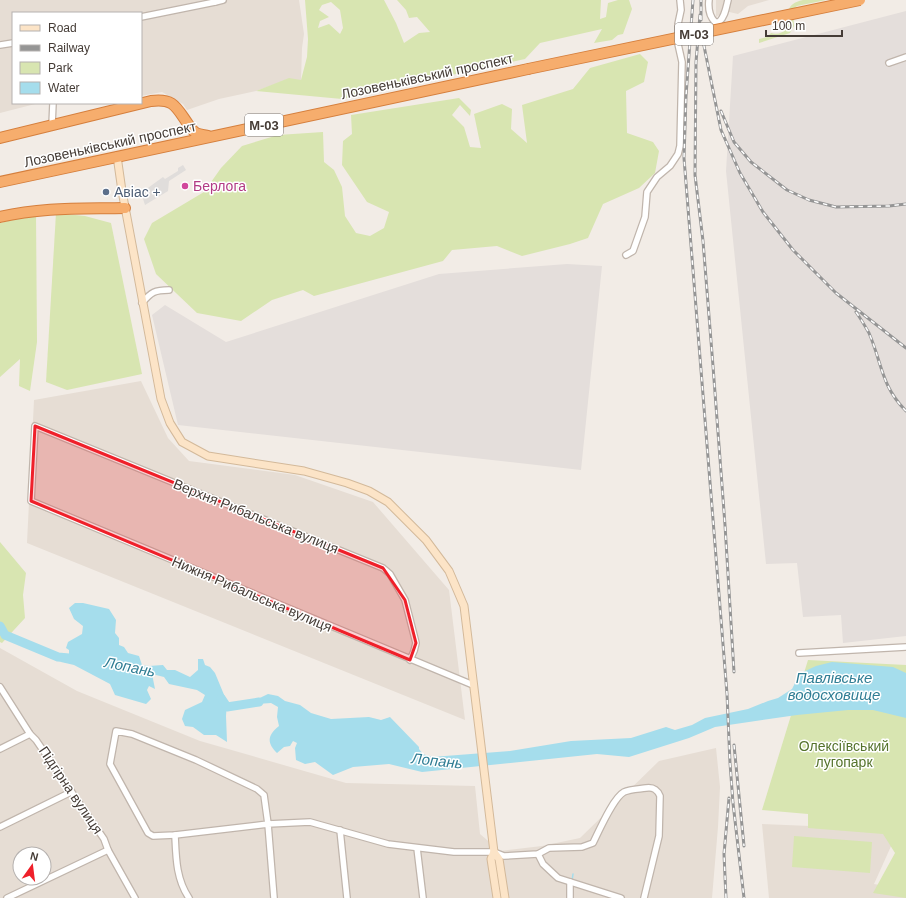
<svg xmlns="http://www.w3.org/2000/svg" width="906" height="898" viewBox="0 0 906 898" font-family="Helvetica,sans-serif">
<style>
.residential{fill:#e6ddd4;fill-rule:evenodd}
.industrial{fill:#e4dedb}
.green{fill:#d8e5b1;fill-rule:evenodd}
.parking{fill:#e0dddb}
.water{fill:#a5ddec}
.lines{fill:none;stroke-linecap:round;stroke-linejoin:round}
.stream{stroke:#a5ddec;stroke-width:1.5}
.river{stroke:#a5ddec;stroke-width:9}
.street-casing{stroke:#c0b5ac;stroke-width:8}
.secondary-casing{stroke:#d3b99a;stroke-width:9}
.highway-casing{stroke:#d57f3d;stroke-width:12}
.street{stroke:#fff;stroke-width:5.5}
.secondary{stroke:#fce4c7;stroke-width:7}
.highway{stroke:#f6ad6d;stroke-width:10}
.rail-casing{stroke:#959595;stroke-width:3}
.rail{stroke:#fff;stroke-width:1.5;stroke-dasharray:4.5;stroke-linecap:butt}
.highway-bridge-casing{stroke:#d57f3d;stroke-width:12;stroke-linecap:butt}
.highway-bridge{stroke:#f6ad6d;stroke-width:10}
.marked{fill:#ef202a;fill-opacity:0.2;stroke:#ef202a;stroke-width:3;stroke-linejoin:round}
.hotel-dot{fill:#d1479c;stroke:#fff;stroke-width:1.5}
.service-dot{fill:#5c6f8a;stroke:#fff;stroke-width:1.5}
.labels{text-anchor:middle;stroke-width:3;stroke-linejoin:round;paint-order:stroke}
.shield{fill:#fff;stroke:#7d7672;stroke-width:1}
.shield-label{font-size:13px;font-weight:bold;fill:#453c36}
.street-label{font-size:14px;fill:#453c36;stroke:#fff}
.hotel-label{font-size:14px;fill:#b23c85;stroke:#fff;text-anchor:start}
.service-label{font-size:14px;fill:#4e5e75;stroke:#fff;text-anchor:start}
.park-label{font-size:14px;fill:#55732c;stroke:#fff}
.water-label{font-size:15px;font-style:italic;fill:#2f7d94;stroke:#fff}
</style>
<rect width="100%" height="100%" fill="#f2ece6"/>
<!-- residential -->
<g class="residential">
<path d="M 0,0 L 299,0 L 304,34 L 302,48 L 301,81 L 289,79 L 256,91 L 219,99 L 187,110 L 183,104 L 162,92 L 141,96 L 141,13 L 13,13 L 13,103 L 39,103 L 0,113 Z"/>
<path d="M 716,0 L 769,0 L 748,6 L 738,14 L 725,11 L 716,17 Z"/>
<path d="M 141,381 L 168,438 L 189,461 L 295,475 L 373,502 L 449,590 L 465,720 L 27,543 L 34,400 Z"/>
<path d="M 0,648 L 77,691 L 200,741 L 346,783 L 475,786 L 480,834 L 500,851 L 542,846 L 580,838 L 659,761 L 716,748 L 720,787 L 718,827 L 712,898 L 0,898 ZM 20,854 L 44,854 L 44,878 L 20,878 Z"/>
<path d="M 762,824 L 882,829 L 892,844 L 874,884 L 906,890 L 906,898 L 769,898 Z"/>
</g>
<!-- industrial -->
<g class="industrial">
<path d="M 906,11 L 906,636 L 843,643 L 841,615 L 803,617 L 797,563 L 766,564 L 726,171 L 733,56 Z"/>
<path d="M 567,264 L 602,266 L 581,470 L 178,425 L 152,315 L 165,305 L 226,342 L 439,274 Z"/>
</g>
<!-- green -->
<g class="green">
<path d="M 305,0 L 384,0 L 396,23 L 404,43 L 419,33 L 430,32 L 417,17 L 409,18 L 406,10 L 397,0 L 601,0 L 600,19 L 606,17 L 608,3 L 618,0 L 629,0 L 632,9 L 623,34 L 618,35 L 612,40 L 594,43 L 602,29 L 540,43 L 525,59 L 342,99 L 256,91 L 289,78 L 301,80 L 307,57 L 308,39 ZM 331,2 L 340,10 L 343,28 L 340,34 L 329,24 L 318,28 L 320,21 L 329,17 L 319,10 L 322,5 Z"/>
<path d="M 803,0 L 826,0 L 797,6 L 793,10 L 794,26 L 790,33 L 759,43 L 759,39 L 767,37 L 771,33 C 777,35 783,33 787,28 C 788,13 785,4 803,0 Z"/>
<path d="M 640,54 L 648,62 L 644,82 L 626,91 L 627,133 L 653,142 L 659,151 L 655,173 L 639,188 L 603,204 L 588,238 L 570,244 L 522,256 L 497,246 L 452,250 L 443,261 L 314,296 L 303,290 L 272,300 L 241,321 L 197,313 L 156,274 L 144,239 L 152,223 L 204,192 L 221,168 L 242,146 L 278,135 L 323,132 L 324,162 L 334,170 L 342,187 L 345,216 L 356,233 L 370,236 L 384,228 L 389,212 L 367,202 L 342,165 L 343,141 L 352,134 L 351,115 L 459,98 L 471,110 L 470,116 L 460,105 L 452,115 L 464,127 L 470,147 L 481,148 L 474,114 L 502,104 L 512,109 L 511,129 L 527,143 L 522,105 L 573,89 L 590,68 Z"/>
<path d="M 56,213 L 85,216 L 111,223 L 142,374 L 67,390 L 46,382 Z"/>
<path d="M 36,214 L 37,342 L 30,391 L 19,386 L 20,359 L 0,377 L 0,223 Z"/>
<path d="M 0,542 L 26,573 L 23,595 L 25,618 L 2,643 L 0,642 Z"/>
<path d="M 808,660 L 906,665 L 906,898 L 873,893 L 895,853 L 883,834 L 808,828 L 808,814 L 762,810 Z"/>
<path d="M 794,836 L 872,842 L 870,873 L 792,867 Z"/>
</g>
<!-- parking -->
<path class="parking" d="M 183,165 L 186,170 L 169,181 L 168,191 L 145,205 L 141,193 L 163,177 L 165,179 L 178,171 L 178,168 Z"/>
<!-- water -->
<g class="water">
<path d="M 75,603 L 83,603 L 109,609 L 116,620 L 115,633 L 119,638 L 119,645 L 124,647 L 128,653 L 139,656 L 142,665 C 150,667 155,665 163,665 L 167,670 L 175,670 L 190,677 L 198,670 L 198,659 L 203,659 L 205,665 L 210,667 L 215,673 L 227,702 L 226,716 L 227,742 L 216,735 L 204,735 L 193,727 L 185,726 L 182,719 L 185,710 L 202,702 L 205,695 L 197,690 L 169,684 L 164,677 L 152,674 L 155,689 L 149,686 L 147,690 L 151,699 L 146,704 L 115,695 L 110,684 L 74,665 L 61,662 L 58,657 L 69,655 L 69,650 L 66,648 L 68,642 L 82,634 L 83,626 L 74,619 L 69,608 Z"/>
<path d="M 832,662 L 893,667 L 906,673 L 906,718 L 873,710 L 848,710 L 797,715 L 715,727 L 689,738 L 629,757 L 597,754 L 422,772 L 389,764 L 353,767 L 333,775 L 315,762 L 305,764 L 296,760 L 295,748 L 297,743 L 293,741 L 290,746 L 284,747 L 277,753 C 266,742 268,735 279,726 L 277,717 L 278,707 L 271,703 L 245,705 L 268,694 L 278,696 L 285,701 L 300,705 L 311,713 L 331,719 L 369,717 L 381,720 L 390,717 L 419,747 L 419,749 L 423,754 L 432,757 L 510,751 L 571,741 L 631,738 L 666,727 L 675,730 L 692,725 L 705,718 L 748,709 L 768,701 L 778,698 L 792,689 L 795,683 L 803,672 L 816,666 Z"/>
</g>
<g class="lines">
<!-- stream -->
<path class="stream" d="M 572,881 L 573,874"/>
<!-- river -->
<g class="river">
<path d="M 0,626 L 5,635 L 58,657 L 69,658"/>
<path d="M 221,698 L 227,707 L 259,702"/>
</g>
<!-- street casing -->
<g class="street-casing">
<g id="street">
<path d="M 709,0 C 708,9 709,16 715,22 L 719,22 C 725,17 726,8 728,0"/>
<path d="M 215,2 L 223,0"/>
<path d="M 141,17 L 215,2 L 214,0"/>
<path d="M 0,45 L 13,43"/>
<path d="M 889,63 L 906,57"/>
<path d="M 52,125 L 53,103"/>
<path d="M 626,255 L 633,251 L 645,217 L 647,192 L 657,177 L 670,166 L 678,154 L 680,146 L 682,62 L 678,44 L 678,24 L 681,10 L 680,0"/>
<path d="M 142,303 C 151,292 155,290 169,290"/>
<path d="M 799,653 L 906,647"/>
<path d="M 410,660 L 414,651 L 416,643 L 405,600 L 390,574 L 383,568 L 35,426 L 31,501 L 473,685"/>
<path d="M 0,687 L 30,734 L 36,740 L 104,839 L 108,850 L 135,898"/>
<path d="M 0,749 L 30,734"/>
<path d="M 0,827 L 71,792"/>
<path d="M 340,830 L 347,898"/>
<path d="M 175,835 C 176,857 176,879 189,898"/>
<path d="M 417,848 L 423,898"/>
<path d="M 538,854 L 543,864 L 558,878 L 621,898"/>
<path d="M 570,882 L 570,898"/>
<path d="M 7,898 L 108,850"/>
<path d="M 274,898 L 268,824 L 264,795 L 257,789 L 196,760 L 132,734 L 116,731 L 110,764 L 148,833 L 153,836 L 175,835 L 268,824 L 310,822 L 388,844 L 454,852 L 494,852 L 504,856 L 538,854 L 549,848 L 582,847 L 593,843 C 599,831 613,798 624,792 C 630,789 639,789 646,788 C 653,787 657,789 660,796 L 659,836 L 644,898"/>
</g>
</g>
<!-- secondary casing -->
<g class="secondary-casing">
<g id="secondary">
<path d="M 117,156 L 122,191 L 161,399 L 170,423 L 182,442 L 208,456 L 304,471 L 347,483 L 369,491 L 388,502 L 426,540 L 449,571 L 464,606 L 494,852 L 499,859 L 505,898"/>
<path d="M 494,852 L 491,859 L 497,898"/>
</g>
</g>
<!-- highway casing -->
<g class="highway-casing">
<g id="highway">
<path d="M 0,138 L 151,101 C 174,98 176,107 188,124 C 190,127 193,131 196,133 C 200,135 205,135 208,136"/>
<path d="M 0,182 L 528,69"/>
<path d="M 0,217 C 42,207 83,209 125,208"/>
</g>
</g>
<!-- street -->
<use href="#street" class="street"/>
<!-- secondary -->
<use href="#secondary" class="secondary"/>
<!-- highway -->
<use href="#highway" class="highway"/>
<!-- rail casing -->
<g class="rail-casing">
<g id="rail">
<path d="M 693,0 L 686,96 L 684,158 L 727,694 L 730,763 L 733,803 L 744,898"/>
<path d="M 700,15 L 696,62 L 695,175 L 703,241 L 713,366 L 725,525 L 734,672"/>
<path d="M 701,20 L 701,0"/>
<path d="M 702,36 L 721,130 L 740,173 L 763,212 L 793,250 L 836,293 L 906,348"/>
<path d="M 721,111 L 734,142 L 751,162 L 787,190 L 809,200 L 836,207 L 889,206 L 906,204"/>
<path d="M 856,312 C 861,319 865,326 869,333 C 882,363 881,386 906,411"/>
<path d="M 734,745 L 744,846"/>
<path d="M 726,898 L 724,854 L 729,798"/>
</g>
</g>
<!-- rail -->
<use href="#rail" class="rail"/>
<!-- highway-bridge casing -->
<g class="highway-bridge-casing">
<path id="highway-bridge" d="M 528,69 L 860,0"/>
</g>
<!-- highway-bridge -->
<use href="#highway-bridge" class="highway-bridge"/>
</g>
<!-- marked area -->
<path class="marked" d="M 35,426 L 383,568 L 405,600 L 416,643 L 410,660 L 31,501 Z"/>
<!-- markers -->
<circle class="hotel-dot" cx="185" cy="186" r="4"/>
<circle class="service-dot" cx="106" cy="192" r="4"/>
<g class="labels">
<!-- shield labels -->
<g class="shield">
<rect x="675" y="23" width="38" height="22" rx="3"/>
<rect x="245" y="114" width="38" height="22" rx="3"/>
</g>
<g class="shield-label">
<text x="694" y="39">М-03</text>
<text x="264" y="130">М-03</text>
</g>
<!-- street labels -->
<g class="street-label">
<text transform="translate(427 76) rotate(-12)" y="5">Лозовеньківський проспект</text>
<text transform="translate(110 144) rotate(-12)" y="5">Лозовеньківський проспект</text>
<text transform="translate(256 516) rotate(22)" y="5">Верхня Рибальська вулиця</text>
<text transform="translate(252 594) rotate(23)" y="5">Нижня Рибальська вулиця</text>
<text transform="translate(71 790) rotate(56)" y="5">Підгірна вулиця</text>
</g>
<!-- hotel labels -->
<g class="hotel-label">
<text x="193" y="191">Берлога</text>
</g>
<!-- service labels -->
<g class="service-label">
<text x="114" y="197">Авiас +</text>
</g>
<!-- park labels -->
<g class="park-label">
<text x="844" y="751">Олексіївський<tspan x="844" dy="16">лугопарк</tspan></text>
</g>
<!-- water labels -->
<g class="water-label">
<text transform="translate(130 667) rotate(11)" y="5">Лопань</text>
<text x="834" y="683">Павлівське<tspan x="834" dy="17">водосховище</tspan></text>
<text transform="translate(437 761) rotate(6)" y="5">Лопань</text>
</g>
</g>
<!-- legend -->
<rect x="12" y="12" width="130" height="92" fill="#ffffff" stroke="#b5b1af"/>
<rect x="20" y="25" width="20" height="6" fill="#fce4c7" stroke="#b5b1af"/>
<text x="48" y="32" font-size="12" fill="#453c36">Road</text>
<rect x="20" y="45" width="20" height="6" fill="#959595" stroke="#b5b1af"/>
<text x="48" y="52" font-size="12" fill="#453c36">Railway</text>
<rect x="20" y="62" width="20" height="12" fill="#d8e5b1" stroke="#b5b1af"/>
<text x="48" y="72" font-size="12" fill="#453c36">Park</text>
<rect x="20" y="82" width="20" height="12" fill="#a5ddec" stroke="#b5b1af"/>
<text x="48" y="92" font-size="12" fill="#453c36">Water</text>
<!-- north arrow -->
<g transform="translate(32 866) rotate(14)"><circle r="19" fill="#ffffff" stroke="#b5b1af"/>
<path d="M0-3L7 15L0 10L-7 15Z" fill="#ef202a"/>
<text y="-6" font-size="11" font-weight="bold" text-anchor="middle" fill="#453c36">N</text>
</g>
<!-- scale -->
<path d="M766 30v6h76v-6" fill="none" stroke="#453c36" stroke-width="2"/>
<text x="772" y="30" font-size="12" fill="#453c36" stroke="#ffffff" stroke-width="3" paint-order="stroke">100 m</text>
</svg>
